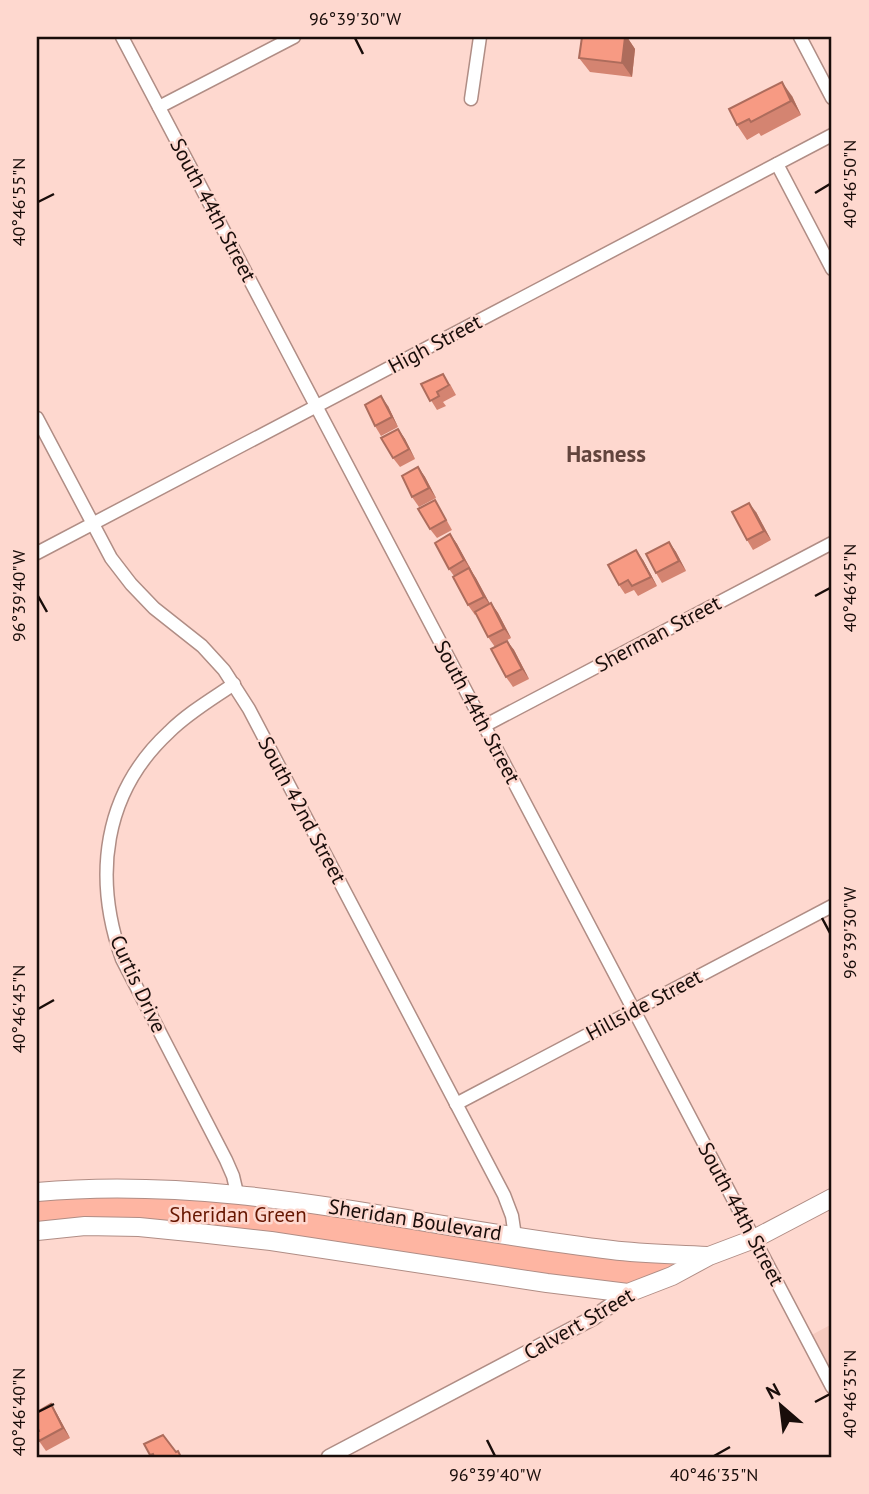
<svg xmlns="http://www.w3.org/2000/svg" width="869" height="1494" viewBox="0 0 869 1494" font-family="'PT Sans',sans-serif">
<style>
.built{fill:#f6cabf}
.green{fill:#feb5a2}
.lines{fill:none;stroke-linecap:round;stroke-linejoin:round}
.minor-casing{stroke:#b08d85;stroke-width:15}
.tertiary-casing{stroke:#b08d85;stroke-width:17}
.secondary-casing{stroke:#b08d85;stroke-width:20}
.minor{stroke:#fff;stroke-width:12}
.tertiary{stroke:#fff;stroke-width:14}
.secondary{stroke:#fff;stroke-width:18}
.wall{fill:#d48471}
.shaded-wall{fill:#ad6c5c}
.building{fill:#f79a83;stroke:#ad6c5c;stroke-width:2}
.ticks{fill:none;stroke:#190d0a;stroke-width:2.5}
.labels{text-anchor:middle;stroke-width:5;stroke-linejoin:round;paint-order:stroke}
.street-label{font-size:21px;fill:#190d0a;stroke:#fed8cf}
.park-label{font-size:21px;fill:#671601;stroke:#fed8cf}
.neighbourhood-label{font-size:23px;font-weight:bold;fill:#62443d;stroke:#fed8cf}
.neatline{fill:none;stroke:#190d0a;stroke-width:2.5}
.ticks-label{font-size:18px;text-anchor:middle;fill:#190d0a}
</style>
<rect width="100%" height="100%" fill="#fed8cf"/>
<!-- built -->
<path class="built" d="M 832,1324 L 832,1387 L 806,1338 Z"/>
<!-- green -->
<path class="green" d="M 152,1188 L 709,1256 L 628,1293 L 271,1241 L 37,1231 L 37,1192 Z"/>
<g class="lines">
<!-- minor casing -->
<g class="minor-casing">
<g id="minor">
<path d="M 122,37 L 832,1387"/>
<path d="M 800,37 L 832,98"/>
<path d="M 471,99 L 480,37"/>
<path d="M 159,107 L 294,37"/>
<path d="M 777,164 L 832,269"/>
<path d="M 37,418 L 111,558 L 131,584 L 154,608 L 202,646 L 224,670 L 249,709 L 504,1195 L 512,1216 L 515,1236"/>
<path d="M 37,553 L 832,135"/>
<path d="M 234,684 C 212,699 188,713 169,732 C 103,793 93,877 122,959 L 226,1160 L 233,1176 L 237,1193"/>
<path d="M 484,726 L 832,543"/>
<path d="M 456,1104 L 832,906"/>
</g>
</g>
<!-- tertiary casing -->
<g class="tertiary-casing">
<path id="tertiary" d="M 329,1457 L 593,1318 L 628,1293"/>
</g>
<!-- secondary casing -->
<g class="secondary-casing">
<g id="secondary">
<path d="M 37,1192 C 231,1174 420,1228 612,1250 C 644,1254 676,1254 707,1256"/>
<path d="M 37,1231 L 85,1226 L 139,1227 L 199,1233 L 271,1241 L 547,1283 L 628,1293 L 672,1276 L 709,1256 L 754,1239 L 832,1198"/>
</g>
</g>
<!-- minor -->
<use href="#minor" class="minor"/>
<!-- tertiary -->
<use href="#tertiary" class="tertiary"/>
<!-- secondary -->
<use href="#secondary" class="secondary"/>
</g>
<!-- wall -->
<g class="wall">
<path d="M 582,37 L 627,37 L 635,49 L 632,77 L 590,72 L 579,58 Z"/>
<path d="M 792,96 L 801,115 L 761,136 L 759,133 L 747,140 L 737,125 Z"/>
<path d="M 421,384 L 450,384 L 456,395 L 443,402 L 446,406 L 437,410 Z"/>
<path d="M 388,406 L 398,427 L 381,436 L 375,426 Z"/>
<path d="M 398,429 L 405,439 L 415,459 L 400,467 L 393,458 Z"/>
<path d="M 418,467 L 425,477 L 436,498 L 419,507 L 412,497 Z"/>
<path d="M 435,500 L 441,510 L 452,530 L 437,538 L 430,529 Z"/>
<path d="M 756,512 L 771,540 L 753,550 L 747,540 Z"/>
<path d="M 450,534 L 457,544 L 490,604 L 491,603 L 498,613 L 511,638 L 495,647 L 488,637 L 476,614 L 475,615 L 468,605 L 454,576 L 449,569 Z"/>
<path d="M 669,542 L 676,552 L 686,571 L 662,583 L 656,573 Z"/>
<path d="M 643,560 L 657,586 L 638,596 L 634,590 L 625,594 L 619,585 Z"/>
<path d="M 507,641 L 514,650 L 529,679 L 513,687 L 506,677 Z"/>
<path d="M 51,1404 L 57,1414 L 70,1438 L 46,1451 L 39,1441 L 39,1431 Z"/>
</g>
<!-- shaded-wall -->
<g class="shaded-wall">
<path d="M 625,37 L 627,37 L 635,49 L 632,77 L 622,63 Z"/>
<path d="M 782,82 L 792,96 L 801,115 L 791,101 Z"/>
<path d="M 381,396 L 388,406 L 398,427 L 392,417 Z"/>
<path d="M 398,429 L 405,439 L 415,459 L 409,449 Z"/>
<path d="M 418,467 L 425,477 L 436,498 L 429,488 Z"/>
<path d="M 749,503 L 756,512 L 771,540 L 764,531 Z"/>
<path d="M 450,534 L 457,544 L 471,570 L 464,560 Z"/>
<path d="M 669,542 L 676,552 L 686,571 L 679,561 Z"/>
<path d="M 636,550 L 643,560 L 657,586 L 651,577 Z"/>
<path d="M 469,568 L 476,578 L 491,606 L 484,597 Z"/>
<path d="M 491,603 L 498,613 L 511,638 L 504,629 Z"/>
<path d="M 507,641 L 514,650 L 529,679 L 522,669 Z"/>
<path d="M 51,1404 L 57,1414 L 70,1438 L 63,1428 Z"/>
</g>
<!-- building -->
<g class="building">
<path d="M 582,37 L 625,37 L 622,63 L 579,58 Z"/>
<path d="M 782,82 L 791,101 L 751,122 L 749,119 L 737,125 L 729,109 Z"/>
<path d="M 443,374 L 449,385 L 437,392 L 439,396 L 430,401 L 421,384 Z"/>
<path d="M 381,396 L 392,417 L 375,426 L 365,405 Z"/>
<path d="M 398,429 L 409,449 L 393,458 L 381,438 Z"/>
<path d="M 418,467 L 429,488 L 412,497 L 402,476 Z"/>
<path d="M 435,500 L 446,520 L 430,529 L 418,509 Z"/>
<path d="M 749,503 L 764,531 L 747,540 L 732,512 Z"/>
<path d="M 450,534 L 464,560 L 449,569 L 435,543 Z"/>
<path d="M 669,542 L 679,561 L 656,573 L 646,554 Z"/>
<path d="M 636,550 L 651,577 L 632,586 L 628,580 L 619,585 L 608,565 Z"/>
<path d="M 469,568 L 484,597 L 468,605 L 453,577 Z"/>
<path d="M 491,603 L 504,629 L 488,637 L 475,612 Z"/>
<path d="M 507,641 L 522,669 L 506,677 L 491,649 Z"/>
<path d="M 51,1404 L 63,1428 L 39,1441 L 37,1436 L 37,1432 L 39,1431 L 37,1427 L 37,1412 Z"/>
<path d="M 163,1435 L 176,1452 L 178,1451 L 181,1457 L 154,1457 L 153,1454 L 150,1455 L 144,1444 Z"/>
</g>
<!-- ticks -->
<path class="ticks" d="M 355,38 L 363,54M 815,193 L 830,184M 38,202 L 54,194M 38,596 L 47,612M 815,596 L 830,588M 822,918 L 830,933M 38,1009 L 54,1000M 815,1402 L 830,1394M 38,1412 L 54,1404M 487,1440 L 495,1456M 714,1456 L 730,1447"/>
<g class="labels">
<!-- street labels -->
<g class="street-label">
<text transform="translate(213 210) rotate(62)" y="7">South 44th Street</text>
<text transform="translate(435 344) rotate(-28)" y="7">High Street</text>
<text transform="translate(658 634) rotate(-28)" y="7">Sherman Street</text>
<text transform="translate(477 712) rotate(62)" y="7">South 44th Street</text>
<text transform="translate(302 810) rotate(62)" y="7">South 42nd Street</text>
<text transform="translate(138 984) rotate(65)" y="7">Curtis Drive</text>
<text transform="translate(644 1005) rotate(-28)" y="7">Hillside Street</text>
<text transform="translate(741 1214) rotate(62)" y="7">South 44th Street</text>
<text transform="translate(415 1220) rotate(9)" y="7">Sheridan Boulevard</text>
<text transform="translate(579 1324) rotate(-30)" y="7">Calvert Street</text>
</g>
<!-- park labels -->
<g class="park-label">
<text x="238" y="1222">Sheridan Green</text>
</g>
<!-- neighbourhood labels -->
<g class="neighbourhood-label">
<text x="606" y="462">Hasness</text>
</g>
</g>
<!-- border -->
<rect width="869" height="1494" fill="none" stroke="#fed8cf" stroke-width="77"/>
<!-- north arrow -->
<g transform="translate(781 1406) rotate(332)" stroke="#fed8cf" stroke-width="5" paint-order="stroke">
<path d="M0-5L12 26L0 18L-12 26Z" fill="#190d0a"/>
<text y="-10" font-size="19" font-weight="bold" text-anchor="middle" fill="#190d0a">N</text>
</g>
<rect x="38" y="38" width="792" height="1418" class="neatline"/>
<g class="ticks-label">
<text x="355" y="25">96°39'30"W</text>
<text transform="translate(850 184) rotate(-90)" y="6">40°46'50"N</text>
<text transform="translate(19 202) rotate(-90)" y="6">40°46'55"N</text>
<text transform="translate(850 588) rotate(-90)" y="6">40°46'45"N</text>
<text transform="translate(19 596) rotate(-90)" y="6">96°39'40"W</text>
<text transform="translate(850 933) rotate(-90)" y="6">96°39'30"W</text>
<text transform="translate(19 1009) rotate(-90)" y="6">40°46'45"N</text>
<text transform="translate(850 1394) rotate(-90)" y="6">40°46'35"N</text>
<text transform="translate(19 1412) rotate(-90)" y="6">40°46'40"N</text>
<text x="495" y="1481">96°39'40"W</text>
<text x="714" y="1481">40°46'35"N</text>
</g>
</svg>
